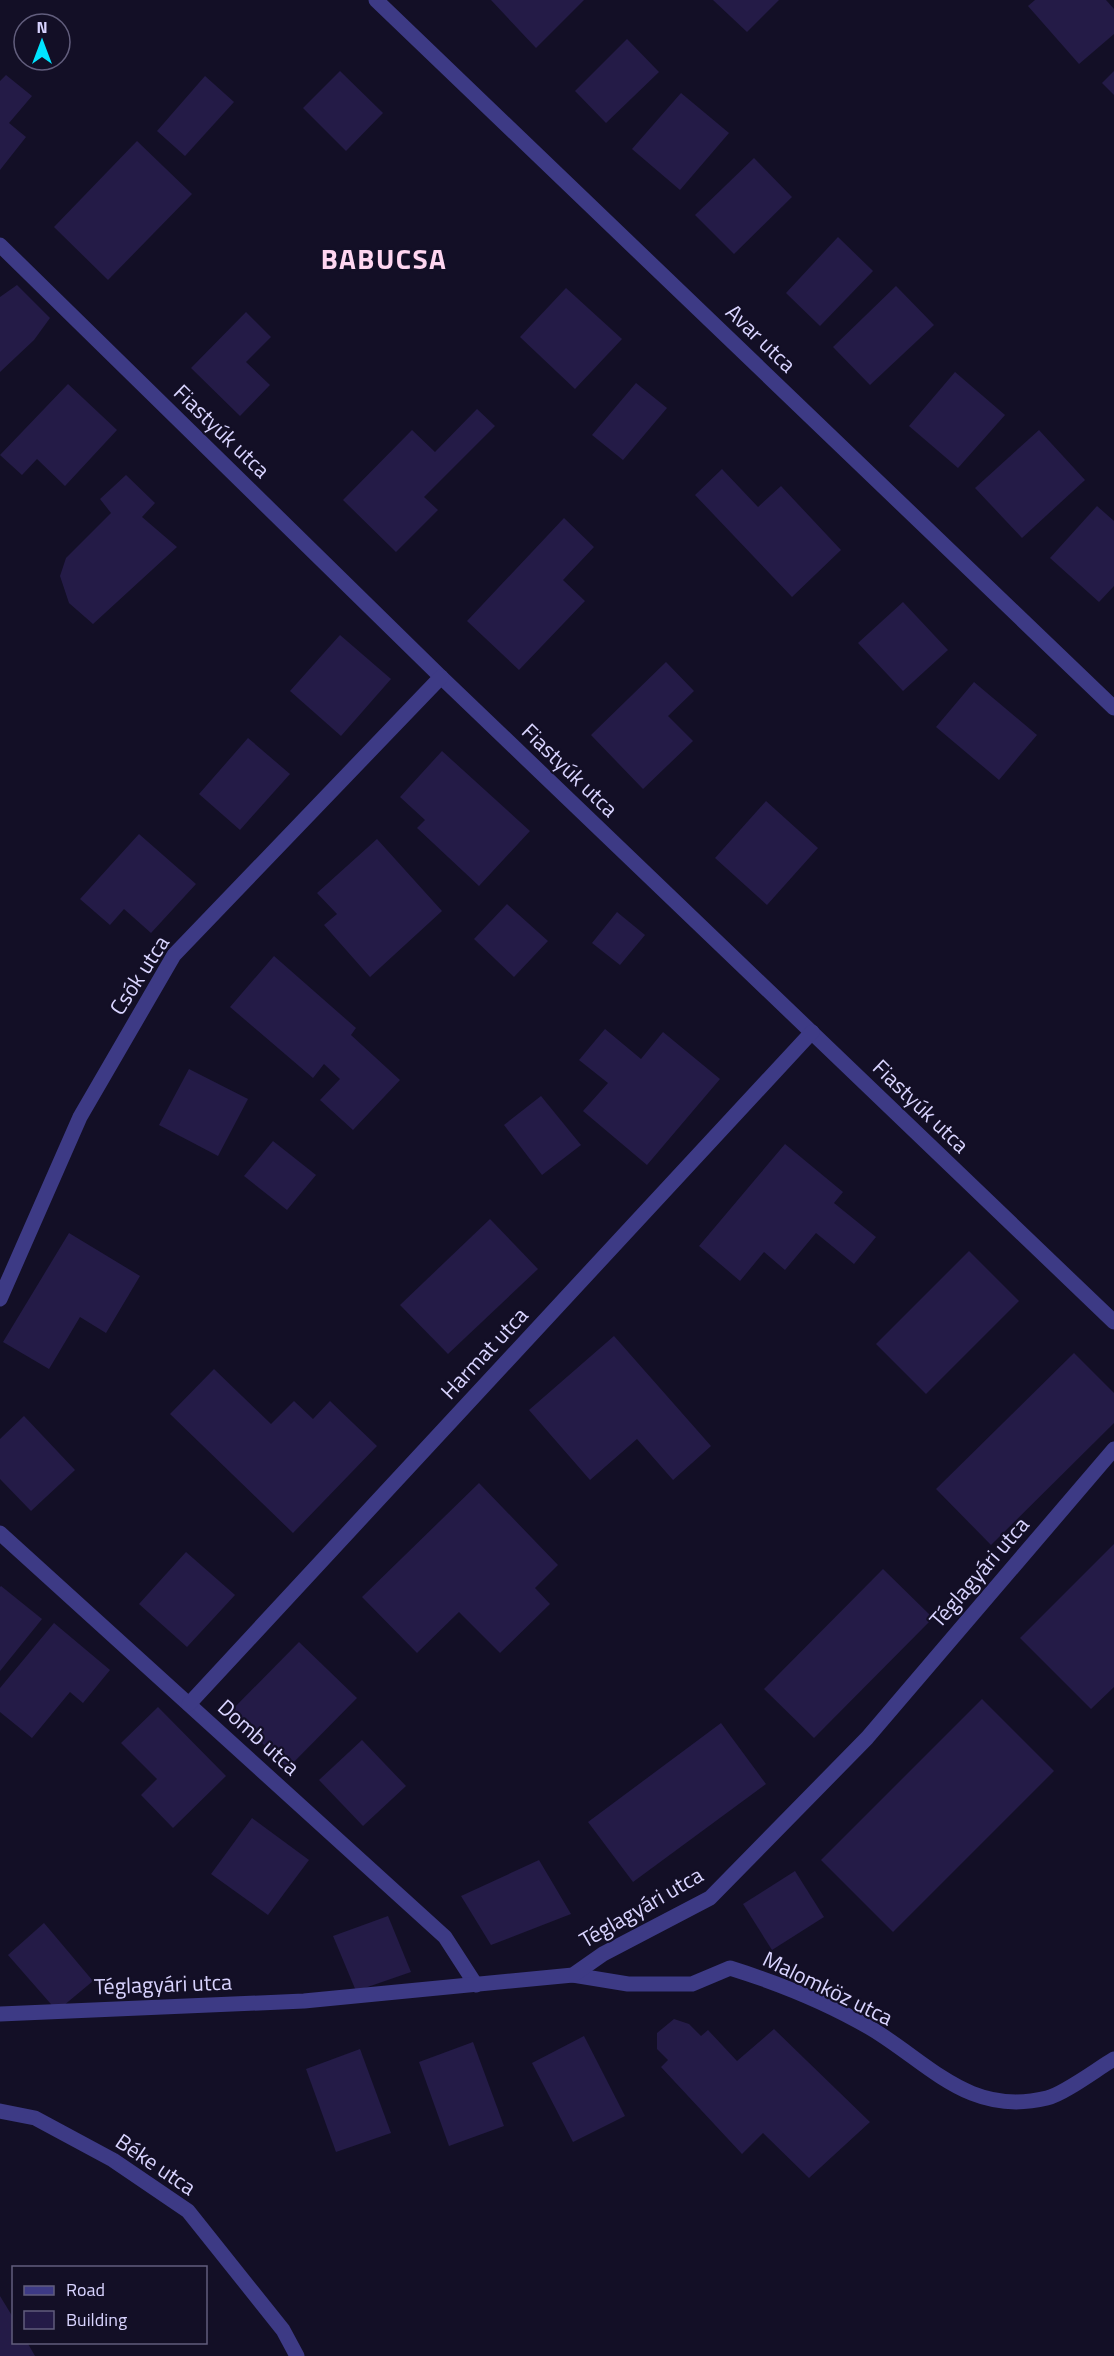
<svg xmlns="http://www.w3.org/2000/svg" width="1114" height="2356" viewBox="0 0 1114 2356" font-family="'Titillium Web',sans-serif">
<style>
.building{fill:#241b47}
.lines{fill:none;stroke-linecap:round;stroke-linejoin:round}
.minor{stroke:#3d3a85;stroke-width:15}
.labels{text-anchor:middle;stroke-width:4.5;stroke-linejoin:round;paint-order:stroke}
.street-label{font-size:22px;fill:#d9d4ff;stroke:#130f26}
.district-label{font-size:28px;font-weight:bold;letter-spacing:1.5px;fill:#ffd6f0;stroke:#130f26}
</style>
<rect width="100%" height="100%" fill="#130f26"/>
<!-- building -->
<g class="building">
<path d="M 491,0 L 584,0 L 536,48 Z"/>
<path d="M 713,0 L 779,0 L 747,32 Z"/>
<path d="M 1035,0 L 1106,0 L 1114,9 L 1114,34 L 1079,64 L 1028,6 Z"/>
<path d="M 627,39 L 659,72 L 606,123 L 575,91 Z"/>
<path d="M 340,71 L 383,113 L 346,151 L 303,108 Z"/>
<path d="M 1114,71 L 1114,95 L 1102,83 Z"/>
<path d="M 6,75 L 32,96 L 9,123 L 26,137 L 0,170 L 0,81 Z"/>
<path d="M 205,76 L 234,102 L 185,156 L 157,131 Z"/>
<path d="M 681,93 L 729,133 L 680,190 L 632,149 Z"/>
<path d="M 137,141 L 192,194 L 108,280 L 54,227 Z"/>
<path d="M 754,158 L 792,197 L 734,254 L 695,215 Z"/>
<path d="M 838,237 L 873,271 L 820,326 L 786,293 Z"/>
<path d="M 17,285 L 50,318 L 34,340 L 0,372 L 0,297 Z"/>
<path d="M 896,286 L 934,325 L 870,385 L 833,347 Z"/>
<path d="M 566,288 L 622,339 L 575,389 L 520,337 Z"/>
<path d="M 246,312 L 271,337 L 246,362 L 270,385 L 240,416 L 191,368 Z"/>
<path d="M 955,372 L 1005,415 L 958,468 L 909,426 Z"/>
<path d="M 636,383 L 667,408 L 623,460 L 592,435 Z"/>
<path d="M 68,384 L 117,430 L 65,486 L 37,459 L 22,475 L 0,455 Z"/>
<path d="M 477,409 L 495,426 L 424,497 L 438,510 L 396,552 L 343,500 L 412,430 L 435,452 Z"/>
<path d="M 1039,430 L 1085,480 L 1022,538 L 975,488 Z"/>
<path d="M 722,469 L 758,507 L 781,486 L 841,550 L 792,597 L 695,495 Z"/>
<path d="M 126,475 L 155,503 L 142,517 L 177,547 L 93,624 L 69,603 L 60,576 L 66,558 L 111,513 L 100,499 Z"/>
<path d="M 1097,506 L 1114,521 L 1114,586 L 1099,602 L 1050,558 Z"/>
<path d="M 564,518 L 594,547 L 563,580 L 585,601 L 519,670 L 467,621 Z"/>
<path d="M 903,602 L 948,650 L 903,691 L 858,643 Z"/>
<path d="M 340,635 L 391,679 L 341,736 L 290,691 Z"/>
<path d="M 666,662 L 694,691 L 668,716 L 693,741 L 643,789 L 591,735 Z"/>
<path d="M 974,682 L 1037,735 L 999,780 L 936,727 Z"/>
<path d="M 248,738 L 290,774 L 240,830 L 199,794 Z"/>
<path d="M 442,751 L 530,831 L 479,886 L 417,828 L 425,820 L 400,797 Z"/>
<path d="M 766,801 L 818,848 L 767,905 L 715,858 Z"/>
<path d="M 139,834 L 196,884 L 151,933 L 124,909 L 110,925 L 80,899 Z"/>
<path d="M 377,839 L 442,911 L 370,977 L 324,925 L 337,914 L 317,893 Z"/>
<path d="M 507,904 L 548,941 L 514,977 L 474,939 Z"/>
<path d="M 617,912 L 645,935 L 620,965 L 592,943 Z"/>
<path d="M 274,956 L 356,1028 L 351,1035 L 400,1080 L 353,1130 L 320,1100 L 340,1079 L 324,1064 L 313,1078 L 230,1007 Z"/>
<path d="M 605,1029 L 641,1059 L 663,1032 L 720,1079 L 647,1165 L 583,1111 L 608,1083 L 579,1060 Z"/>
<path d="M 189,1069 L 248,1099 L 218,1156 L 159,1125 Z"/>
<path d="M 541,1096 L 581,1145 L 542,1175 L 504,1125 Z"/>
<path d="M 273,1141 L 316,1175 L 287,1210 L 244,1176 Z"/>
<path d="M 785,1144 L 843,1192 L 834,1203 L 876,1237 L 854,1264 L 816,1233 L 785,1270 L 764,1252 L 740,1281 L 699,1246 Z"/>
<path d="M 490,1219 L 538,1269 L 448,1354 L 400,1305 Z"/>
<path d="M 69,1233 L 140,1276 L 106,1333 L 80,1317 L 49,1369 L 3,1342 Z"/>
<path d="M 969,1251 L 1019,1301 L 926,1394 L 876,1344 Z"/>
<path d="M 614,1336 L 711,1446 L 673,1480 L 637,1439 L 590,1480 L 529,1410 Z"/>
<path d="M 1074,1353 L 1114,1393 L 1114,1423 L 991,1545 L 936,1489 Z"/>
<path d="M 214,1369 L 271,1424 L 294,1401 L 313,1419 L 330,1401 L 377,1446 L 293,1533 L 170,1414 Z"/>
<path d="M 24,1416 L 75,1470 L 31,1511 L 0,1479 L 0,1439 Z"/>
<path d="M 479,1483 L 558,1565 L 535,1588 L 550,1604 L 500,1653 L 459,1612 L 417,1653 L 362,1597 Z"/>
<path d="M 1114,1544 L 1114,1687 L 1091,1709 L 1020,1638 Z"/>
<path d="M 186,1552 L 235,1595 L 187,1647 L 139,1604 Z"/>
<path d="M 883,1569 L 933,1618 L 814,1738 L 764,1689 Z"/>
<path d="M 1,1586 L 42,1619 L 0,1671 L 0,1587 Z"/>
<path d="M 54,1623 L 110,1670 L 83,1703 L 70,1692 L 32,1738 L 0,1712 L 0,1688 Z"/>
<path d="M 299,1642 L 357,1698 L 288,1768 L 230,1712 Z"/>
<path d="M 982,1699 L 1054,1771 L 893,1932 L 821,1860 Z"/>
<path d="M 158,1707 L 226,1776 L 173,1828 L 141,1795 L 157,1779 L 121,1743 Z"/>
<path d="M 721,1723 L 766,1784 L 633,1882 L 588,1822 Z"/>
<path d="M 362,1740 L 406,1786 L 363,1826 L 319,1780 Z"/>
<path d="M 252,1818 L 309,1860 L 268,1915 L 211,1874 Z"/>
<path d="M 539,1860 L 571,1914 L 491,1945 L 461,1896 Z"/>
<path d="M 795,1871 L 824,1917 L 772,1950 L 743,1904 Z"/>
<path d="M 388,1916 L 411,1972 L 356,1991 L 333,1936 Z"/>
<path d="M 44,1923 L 93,1981 L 57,2011 L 8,1955 Z"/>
<path d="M 674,2019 L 689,2024 L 701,2036 L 708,2030 L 737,2061 L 774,2029 L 870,2122 L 809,2178 L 763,2133 L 742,2154 L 661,2067 L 668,2060 L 657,2049 L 657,2033 Z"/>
<path d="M 584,2036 L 625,2116 L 573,2142 L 532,2063 Z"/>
<path d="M 473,2042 L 504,2126 L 449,2146 L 419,2062 Z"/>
<path d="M 360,2049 L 391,2133 L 336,2152 L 306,2069 Z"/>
<path d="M 0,2296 L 14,2319 L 14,2342 L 27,2342 L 35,2356 L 0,2356 Z"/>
</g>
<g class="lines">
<!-- minor -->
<g class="minor">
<path d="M 376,0 L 1114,708"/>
<path d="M 0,245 L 441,677 L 1114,1322"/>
<path d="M 0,1299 L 80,1117 L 174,955 L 441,677"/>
<path d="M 0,1533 L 445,1937 L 476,1985"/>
<path d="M 189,1704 L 812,1032"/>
<path d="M 573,1975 L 628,1984 L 692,1984 L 730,1968 C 778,1983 828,2003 872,2029 C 930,2064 970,2117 1047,2098 C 1064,2094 1097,2069 1114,2059"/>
<path d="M 0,2014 L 304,2001 L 573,1975 L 603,1954 L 710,1898 L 867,1738 L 1114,1449"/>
<path d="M 0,2111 L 35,2118 L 113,2160 L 188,2211 L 283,2330 L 297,2356"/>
</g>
</g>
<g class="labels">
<!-- street labels -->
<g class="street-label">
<text transform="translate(761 338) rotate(44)" y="8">Avar utca</text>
<text transform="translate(222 431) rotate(44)" y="8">Fiastyúk utca</text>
<text transform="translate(570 770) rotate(44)" y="8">Fiastyúk utca</text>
<text transform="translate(139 975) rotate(-57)" y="8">Csók utca</text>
<text transform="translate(921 1106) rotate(44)" y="8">Fiastyúk utca</text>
<text transform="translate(484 1353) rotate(-47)" y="8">Harmat utca</text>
<text transform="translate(979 1572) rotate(-49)" y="8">Téglagyári utca</text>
<text transform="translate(259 1737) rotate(42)" y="8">Domb utca</text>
<text transform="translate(641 1907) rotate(-30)" y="8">Téglagyári utca</text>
<text transform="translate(163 1984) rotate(-2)" y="8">Téglagyári utca</text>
<text transform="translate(828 1988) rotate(26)" y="8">Malomköz utca</text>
<text transform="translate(156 2164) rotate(34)" y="8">Béke utca</text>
</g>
<!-- district labels -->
<g class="district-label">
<text x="384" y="269">BABUCSA</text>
</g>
</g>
<!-- legend -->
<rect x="12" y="2266" width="195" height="78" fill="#130f26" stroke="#625e7d" stroke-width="1.5"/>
<rect x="24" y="2286" width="30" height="9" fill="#3d3a85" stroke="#625e7d" stroke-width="1.5"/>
<text x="66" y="2296" font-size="18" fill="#d9d4ff">Road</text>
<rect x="24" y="2311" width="30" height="18" fill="#241b47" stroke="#625e7d" stroke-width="1.5"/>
<text x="66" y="2326" font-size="18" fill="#d9d4ff">Building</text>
<!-- north arrow -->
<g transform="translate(42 42)"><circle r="28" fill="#130f26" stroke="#625e7d" stroke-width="1.5"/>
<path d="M0-4.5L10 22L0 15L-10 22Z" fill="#00e5ff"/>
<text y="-9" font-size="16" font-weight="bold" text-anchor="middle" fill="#d9d4ff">N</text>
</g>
</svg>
